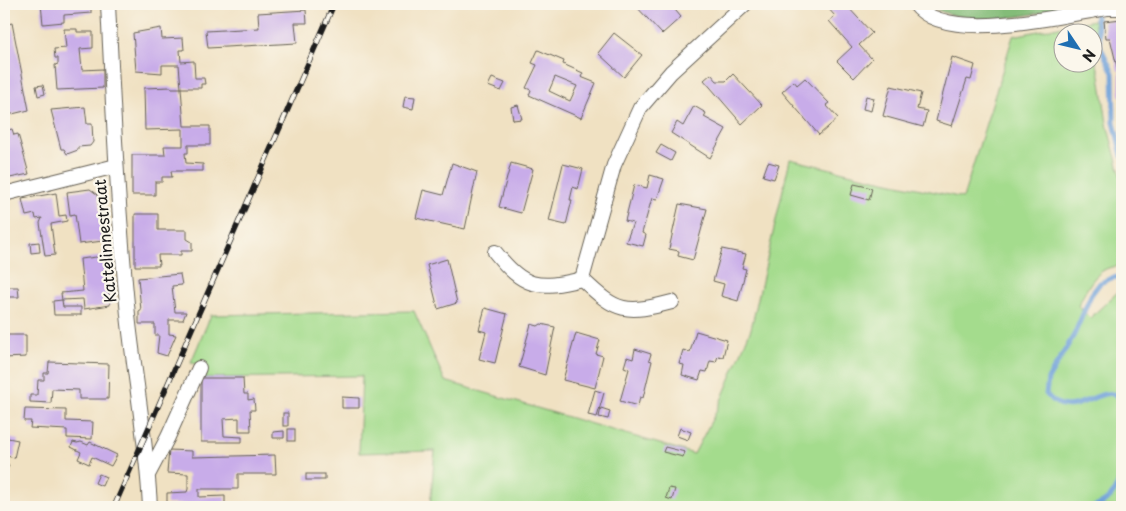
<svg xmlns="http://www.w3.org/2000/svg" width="1126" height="511" viewBox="0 0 1126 511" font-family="'Playpen Sans',sans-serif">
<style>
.green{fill:#a4dc8d;stroke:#607c54}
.forest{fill:#83bc78;stroke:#506c4a}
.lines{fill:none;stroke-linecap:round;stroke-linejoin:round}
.stream{stroke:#6ea0d9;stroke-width:5}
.building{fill:#c8ace9;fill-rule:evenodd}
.minor-casing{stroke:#666156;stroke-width:16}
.minor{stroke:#fff;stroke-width:14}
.rail-casing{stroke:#1c1c1c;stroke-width:5.5}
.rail{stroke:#fbf7ec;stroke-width:4;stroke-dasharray:11;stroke-linecap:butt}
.labels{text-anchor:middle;stroke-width:4.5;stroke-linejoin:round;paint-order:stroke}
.street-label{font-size:16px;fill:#1c1c1c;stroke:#fbf7ec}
</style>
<rect width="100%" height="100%" fill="#fbf7ec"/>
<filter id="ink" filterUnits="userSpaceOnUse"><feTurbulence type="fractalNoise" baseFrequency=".02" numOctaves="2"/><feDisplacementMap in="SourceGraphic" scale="10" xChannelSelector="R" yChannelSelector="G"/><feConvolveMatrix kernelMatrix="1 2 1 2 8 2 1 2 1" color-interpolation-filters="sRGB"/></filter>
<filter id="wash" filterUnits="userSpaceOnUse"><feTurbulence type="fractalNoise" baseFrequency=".0096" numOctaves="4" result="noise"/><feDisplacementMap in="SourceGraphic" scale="20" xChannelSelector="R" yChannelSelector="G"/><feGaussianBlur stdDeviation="1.12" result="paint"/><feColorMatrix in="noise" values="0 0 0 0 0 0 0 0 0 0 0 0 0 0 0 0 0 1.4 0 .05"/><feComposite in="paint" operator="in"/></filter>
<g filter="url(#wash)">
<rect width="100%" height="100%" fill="#f0e1c2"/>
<!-- green -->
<path class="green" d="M 1094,20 L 1097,40 L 1094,52 L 1094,32 L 1064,32 L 1064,62 L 1094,62 L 1094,55 L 1100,75 L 1107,124 L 1122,181 L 1122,267 C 1098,263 1087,288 1078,306 L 1090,318 L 1122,288 L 1122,507 L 430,507 L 435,451 L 359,453 L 362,376 L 200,378 L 204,368 L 191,362 L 211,315 L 414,311 L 445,381 L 694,454 L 717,410 L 751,329 L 790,159 L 856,175 L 963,198 L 1013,36 Z"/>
<!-- forest -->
<path class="forest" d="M 927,4 L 1085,4 C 1039,13 969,32 927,4 Z"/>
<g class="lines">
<!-- stream -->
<g class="stream">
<path d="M 1095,12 L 1101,48 L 1113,73 L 1114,122 L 1122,156"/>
<path d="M 1122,278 L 1114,277 L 1100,283 L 1091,295 L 1074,335 L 1048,379 L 1046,394 C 1073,427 1101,378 1122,399"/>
<path d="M 1045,507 L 1059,507"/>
<path d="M 1094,507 C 1112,502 1119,486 1122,469"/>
</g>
</g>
<g id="blocks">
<!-- building -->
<g class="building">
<path d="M 41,4 L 91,4 L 91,13 L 64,15 L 64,22 L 43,24 Z"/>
<path d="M 164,4 L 208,4 L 209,6 L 164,9 Z"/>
<path d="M 634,4 L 670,4 L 681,17 L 662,34 Z"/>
<path d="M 819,4 L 846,5 L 872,33 L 859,45 L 872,59 L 854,78 L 837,61 L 852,47 L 829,21 L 835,16 L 827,7 L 824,10 Z"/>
<path d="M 306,10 L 307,23 L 295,23 L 297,43 L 208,48 L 206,31 L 259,28 L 258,13 Z"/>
<path d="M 1122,19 L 1122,96 L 1119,96 L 1120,70 L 1118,71 L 1110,38 L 1106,38 L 1104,21 Z"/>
<path d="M 12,23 L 29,110 L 8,115 L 4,96 L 4,25 Z"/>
<path d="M 161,28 L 162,39 L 183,38 L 184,50 L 180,50 L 181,62 L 194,61 L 195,78 L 204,78 L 205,84 L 201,84 L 201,88 L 181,88 L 179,65 L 162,65 L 162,73 L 136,71 L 133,33 Z"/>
<path d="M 64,29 L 77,29 L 77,32 L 93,32 L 93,48 L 80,49 L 82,70 L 103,69 L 103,88 L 57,90 L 55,65 L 58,64 L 58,58 L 55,58 L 54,49 L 66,48 Z"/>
<path d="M 614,33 L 642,55 L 624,77 L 598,53 Z"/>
<path d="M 538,50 L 564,61 L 563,64 L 583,73 L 581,77 L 596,83 L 581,118 L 529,95 L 531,90 L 526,88 L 537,65 L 532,63 ZM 555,77 L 577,86 L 570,101 L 549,91 Z"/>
<path d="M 952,57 L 975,65 L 971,80 L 967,79 L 952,126 L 936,121 Z"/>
<path d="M 711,74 L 717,81 L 726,81 L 733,74 L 762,105 L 742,124 L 704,80 Z"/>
<path d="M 492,78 L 505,83 L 501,91 L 488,86 Z"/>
<path d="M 805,78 L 829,103 L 826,105 L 838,118 L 819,135 L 782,92 L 794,81 L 797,85 Z"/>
<path d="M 43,85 L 45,94 L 38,96 L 36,86 Z"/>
<path d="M 891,86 L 921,93 L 917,109 L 927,111 L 923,127 L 883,116 Z"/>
<path d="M 171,87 L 171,88 L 181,88 L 184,126 L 210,126 L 210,145 L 188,145 L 188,153 L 185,153 L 186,163 L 203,164 L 203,171 L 171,171 L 172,177 L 162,177 L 162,182 L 155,182 L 155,195 L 132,195 L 132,155 L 165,155 L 164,146 L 183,146 L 183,129 L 145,130 L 144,88 Z"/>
<path d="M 405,96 L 415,97 L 413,109 L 403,107 Z"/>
<path d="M 866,96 L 874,98 L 871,111 L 863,109 Z"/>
<path d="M 518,105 L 522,119 L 513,120 L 511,107 Z"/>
<path d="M 694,106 L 706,113 L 704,117 L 726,129 L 710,158 L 671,133 L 677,122 L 683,126 Z"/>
<path d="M 85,107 L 87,124 L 92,124 L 93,142 L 90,146 L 78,147 L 78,150 L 67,154 L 64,149 L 61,149 L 51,110 Z"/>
<path d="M 12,129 L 14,135 L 18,134 L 29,174 L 5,179 L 4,161 L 8,160 L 8,156 L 4,142 L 4,131 Z"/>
<path d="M 661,145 L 675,153 L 671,161 L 656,153 Z"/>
<path d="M 768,162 L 779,165 L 774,179 L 763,176 Z"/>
<path d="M 452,163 L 477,172 L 465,229 L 416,218 L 423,190 L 443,195 Z"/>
<path d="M 511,163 L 533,169 L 521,213 L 499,207 Z"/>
<path d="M 563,164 L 583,169 L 578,189 L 573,187 L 570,200 L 572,200 L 566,225 L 549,221 Z"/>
<path d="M 650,175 L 664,179 L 657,199 L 652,198 L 642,233 L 646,235 L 643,246 L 626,242 L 633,223 L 625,221 L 634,185 L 647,188 Z"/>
<path d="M 854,184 L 872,188 L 869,200 L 851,195 Z"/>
<path d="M 90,189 L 98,195 L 103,241 L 79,244 L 75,214 L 70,215 L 67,192 Z"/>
<path d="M 56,193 L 59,216 L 66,215 L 67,221 L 51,224 L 55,255 L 45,256 L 40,223 L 42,218 L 36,219 L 35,214 L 26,216 L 22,199 Z"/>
<path d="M 679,204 L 707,209 L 693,260 L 678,256 L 679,251 L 669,249 Z"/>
<path d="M 135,214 L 158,214 L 158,230 L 187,230 L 187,239 L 192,242 L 192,251 L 181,251 L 181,255 L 158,255 L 159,266 L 135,266 Z"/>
<path d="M 39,242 L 40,252 L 31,253 L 30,243 Z"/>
<path d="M 722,249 L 746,254 L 742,268 L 746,269 L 738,301 L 721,296 L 724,284 L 713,281 Z"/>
<path d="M 105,256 L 110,305 L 84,309 L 83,299 L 62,300 L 61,293 L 83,291 L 80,259 Z"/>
<path d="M 447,259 L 457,303 L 438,309 L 427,265 Z"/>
<path d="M 180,274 L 182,285 L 172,286 L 175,312 L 186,312 L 183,320 L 169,320 L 169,334 L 176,335 L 167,356 L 157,353 L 159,335 L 155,335 L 155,324 L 139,324 L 139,311 L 141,311 L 138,278 Z"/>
<path d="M 4,287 L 18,287 L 19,297 L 4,297 Z"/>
<path d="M 62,300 L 63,307 L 81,307 L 81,315 L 54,315 L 53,301 Z"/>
<path d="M 485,308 L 507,314 L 495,363 L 479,359 L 486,332 L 479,330 Z"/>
<path d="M 531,324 L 538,326 L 541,324 L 555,327 L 545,375 L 519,367 Z"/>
<path d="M 696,331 L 727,340 L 723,357 L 718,356 L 716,362 L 710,361 L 707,372 L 702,371 L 699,380 L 682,375 L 684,365 L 679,364 L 683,350 L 690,352 Z"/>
<path d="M 576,333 L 600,340 L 596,354 L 603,356 L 595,388 L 563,380 Z"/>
<path d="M 4,335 L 26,335 L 26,357 L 4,358 Z"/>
<path d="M 635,349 L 651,354 L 649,360 L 652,361 L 643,398 L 640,397 L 638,406 L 620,401 L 629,369 L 624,367 L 627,357 L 633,359 Z"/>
<path d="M 49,362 L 109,364 L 108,399 L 79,399 L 79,390 L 52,389 L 51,403 L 30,402 L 30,395 L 37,395 L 38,380 L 44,380 L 44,373 L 48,373 Z"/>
<path d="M 201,378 L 243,378 L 244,394 L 248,394 L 248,400 L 254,399 L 255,410 L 250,410 L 251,431 L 239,431 L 239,418 L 223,419 L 224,436 L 242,437 L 242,442 L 201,442 Z"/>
<path d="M 595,390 L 604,393 L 597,417 L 588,415 Z"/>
<path d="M 342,397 L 359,398 L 359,408 L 342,408 Z"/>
<path d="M 601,408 L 610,411 L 608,419 L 599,417 Z"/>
<path d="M 25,409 L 66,410 L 66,421 L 93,422 L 92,439 L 67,438 L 67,430 L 30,428 L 31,421 L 24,421 Z"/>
<rect x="283" y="413" width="5" height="13"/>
<path d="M 680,428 L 691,432 L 688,440 L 677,436 Z"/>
<rect x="288" y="429" width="7" height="12"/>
<path d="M 284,431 L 284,438 L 273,438 L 273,432 Z"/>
<path d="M 8,438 L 18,440 L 14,458 L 4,455 Z"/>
<path d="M 73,442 L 77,443 L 81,442 L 88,445 L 90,442 L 117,455 L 111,466 L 92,457 L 89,464 L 78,459 L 81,452 L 71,447 Z"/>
<path d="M 665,447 L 685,452 L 683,457 L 663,452 Z"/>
<path d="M 169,450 L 192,451 L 192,457 L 275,455 L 276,474 L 238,474 L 238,489 L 199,489 L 199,497 L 225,496 L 225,505 L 167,504 L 167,493 L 187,492 L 188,489 L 188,474 L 167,473 Z"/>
<path d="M 4,462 L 9,466 L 4,474 Z"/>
<path d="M 99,474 L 106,477 L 102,486 L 95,483 Z"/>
<rect x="306" y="474" width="19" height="6"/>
<path d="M 669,488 L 675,489 L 672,500 L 666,498 Z"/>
<path d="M 4,500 L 13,507 L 4,507 Z"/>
<path d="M 401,504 L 401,507 L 382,507 L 381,505 Z"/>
</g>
</g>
</g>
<g filter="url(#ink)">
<use href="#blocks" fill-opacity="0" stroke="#666156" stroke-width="1"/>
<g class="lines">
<!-- minor casing -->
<g class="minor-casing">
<g id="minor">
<path d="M 108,4 C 113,108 118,211 128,315 C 135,379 147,443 150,507"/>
<path d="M 915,4 C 945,45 1063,15 1107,8 L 1122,8"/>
<path d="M 4,194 L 116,166"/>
<path d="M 495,252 C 524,288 537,290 582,279"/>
<path d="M 672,302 C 626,314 617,313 582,279 L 614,165 L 640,108 L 671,72 L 745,4"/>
<path d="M 149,473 L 168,437 L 199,368"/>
</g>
</g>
<!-- minor -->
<use href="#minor" class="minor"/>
<!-- rail casing -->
<g class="rail-casing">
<path id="rail" d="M 114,507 L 334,4"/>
</g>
<!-- rail -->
<use href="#rail" class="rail"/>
</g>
</g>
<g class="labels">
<!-- street labels -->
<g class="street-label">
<text transform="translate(105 241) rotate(-95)" y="6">Kattelinnestraat</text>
</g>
</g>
<!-- margin -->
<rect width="1126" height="511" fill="none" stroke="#fbf7ec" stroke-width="20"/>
<!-- north arrow -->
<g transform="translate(1078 48) rotate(125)"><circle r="24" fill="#fbf7ec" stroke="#a29f99"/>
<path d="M0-4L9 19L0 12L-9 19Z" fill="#1f6fb2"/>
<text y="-8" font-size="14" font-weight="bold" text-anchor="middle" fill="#1c1c1c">N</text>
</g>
</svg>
